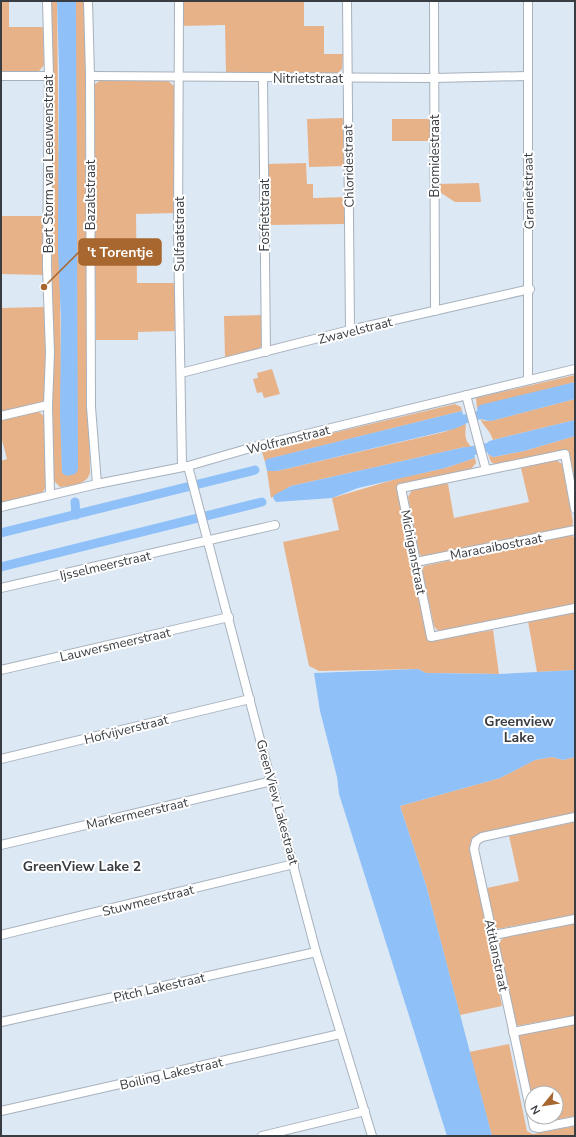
<svg xmlns="http://www.w3.org/2000/svg" width="576" height="1137" viewBox="0 0 576 1137" font-family="'Nunito Sans',sans-serif">
<style>
.green{fill:#e8b289}
.water{fill:#8fc0f7}
.lines{fill:none;stroke-linecap:round;stroke-linejoin:round}
.canal{stroke:#8fc0f7;stroke-width:9}
.minor-casing{stroke:#a6b1bd;stroke-width:10}
.minor{stroke:#fff;stroke-width:8}
.labels{text-anchor:middle;stroke-width:4;stroke-linejoin:round;paint-order:stroke}
.street-label{font-size:13px;fill:#393d42;stroke:#fff}
.neighbourhood-label{font-size:14px;font-weight:bold;fill:#393d42;stroke:#fff}
.leader{fill:none;stroke:#a7672f;stroke-width:1.5}
.callout-dot{fill:#a7672f;stroke:#fff;stroke-width:1.5}
.callout{fill:#a7672f;stroke:#a7672f;stroke-width:1.5}
.callout-label{font-size:14px;text-anchor:middle;font-weight:bold;fill:#fff}
</style>
<rect width="100%" height="100%" fill="#dde8f5"/>
<!-- green -->
<g class="green">
<path d="M 1,1 L 9,1 L 9,27 L 43,27 L 44,65 L 39,71 L 1,72 Z"/>
<path d="M 51,1 L 57,1 L 62,472 L 76,353 L 76,1 L 85,1 L 86,224 L 90,473 C 87,485 70,486 60,487 L 53,480 Z"/>
<path d="M 182,1 L 304,1 L 304,26 L 324,26 L 324,54 L 343,54 L 342,69 L 338,73 L 226,72 L 225,25 L 182,26 Z"/>
<path d="M 102,79 L 167,80 L 174,86 L 175,91 L 175,213 L 136,214 L 137,283 L 176,283 L 177,331 L 138,332 L 138,340 L 96,340 L 93,93 L 94,85 Z"/>
<path d="M 343,118 L 344,166 L 309,167 L 307,119 Z"/>
<rect x="392" y="119" width="38" height="22"/>
<path d="M 306,163 L 307,184 L 313,184 L 313,198 L 345,197 L 345,224 L 268,225 L 267,164 Z"/>
<path d="M 479,183 L 481,202 L 455,202 L 438,191 L 438,184 Z"/>
<path d="M 1,216 L 44,216 L 44,275 L 1,274 Z"/>
<path d="M 44,307 C 45,327 51,387 43,403 L 1,413 L 1,308 Z"/>
<path d="M 261,315 L 262,345 L 258,350 L 225,358 L 224,316 Z"/>
<path d="M 272,369 L 280,394 L 264,398 L 262,392 L 257,393 L 253,379 L 258,378 L 257,373 Z"/>
<path d="M 575,375 L 575,382 L 477,408 L 476,398 Z"/>
<path d="M 575,399 L 575,420 L 493,440 C 489,428 484,428 480,418 L 484,421 L 491,421 Z"/>
<path d="M 455,404 L 461,407 L 462,411 L 268,459 L 265,462 L 262,452 L 265,449 Z"/>
<path d="M 34,411 L 39,412 L 45,417 L 46,487 L 42,493 L 1,503 L 1,461 L 7,459 L 1,436 L 1,420 Z"/>
<path d="M 466,424 C 465,435 464,441 473,448 L 465,447 L 291,486 L 271,498 L 267,471 L 277,471 L 444,432 Z"/>
<path d="M 575,436 L 575,487 L 568,450 L 494,464 L 491,462 L 488,454 L 493,457 L 524,451 Z"/>
<path d="M 475,458 L 476,463 L 471,469 L 397,485 L 428,641 L 493,630 L 499,674 L 426,673 L 418,669 L 319,671 L 309,666 L 283,542 L 339,530 L 332,498 L 396,479 L 445,468 Z"/>
<path d="M 556,460 L 562,464 L 573,522 L 572,526 L 426,556 L 421,556 L 419,553 L 408,497 L 412,490 L 444,483 L 448,484 L 454,518 L 529,502 L 521,468 Z"/>
<path d="M 568,535 L 575,537 L 575,604 L 442,631 L 437,630 L 434,626 L 422,570 L 424,566 Z"/>
<path d="M 575,612 L 575,670 L 537,672 L 528,621 Z"/>
<path d="M 552,757 L 563,760 L 575,757 L 575,814 L 478,834 L 470,845 L 502,1006 L 460,1015 L 426,885 L 400,806 L 500,778 L 535,760 Z"/>
<path d="M 575,822 L 575,915 L 497,929 L 494,926 L 487,888 L 519,881 L 509,836 Z"/>
<path d="M 575,923 L 575,1016 L 516,1026 L 498,943 L 504,937 Z"/>
<path d="M 575,1024 L 575,1116 L 539,1123 L 536,1122 L 533,1117 L 556,1117 L 556,1093 L 532,1093 L 532,1110 L 519,1037 L 521,1034 Z"/>
<path d="M 509,1044 L 527,1131 L 533,1134 L 575,1126 L 575,1136 L 492,1136 L 469,1052 Z"/>
</g>
<!-- water -->
<g class="water">
<path d="M 57,1 L 76,1 L 78,470 L 75,474 L 67,476 L 62,473 L 60,415 L 61,321 L 58,250 L 59,69 Z"/>
<path d="M 575,382 L 575,399 L 491,421 C 481,421 478,417 477,408 L 480,405 Z"/>
<path d="M 462,411 L 466,424 L 454,429 L 277,471 L 267,471 L 265,462 L 267,459 Z"/>
<path d="M 575,420 L 575,436 L 524,451 L 493,457 L 488,454 L 486,445 L 489,441 Z"/>
<path d="M 465,447 L 473,448 L 475,458 L 445,468 L 358,488 L 332,498 L 276,502 L 273,498 L 274,495 L 291,486 Z"/>
<path d="M 418,669 L 426,673 L 499,674 L 575,670 L 575,757 L 563,760 L 552,757 L 535,760 L 500,778 L 400,806 L 426,885 L 492,1136 L 447,1136 L 339,794 L 337,777 L 320,711 L 314,673 Z"/>
</g>
<g class="lines">
<!-- canal -->
<g class="canal">
<path d="M 454,422 L 490,412"/>
<path d="M 462,453 L 499,445"/>
<path d="M 75,502 L 76,515"/>
<path d="M 1,533 L 255,470"/>
<path d="M 1,567 L 262,502"/>
</g>
<!-- minor casing -->
<g class="minor-casing">
<g id="minor">
<path d="M 47,1 L 49,76 L 47,266 L 50,353 L 48,405 L 50,495"/>
<path d="M 88,1 L 90,76 L 91,407 L 97,484"/>
<path d="M 179,1 L 178,234 L 182,466"/>
<path d="M 347,1 L 350,330"/>
<path d="M 434,1 L 435,311"/>
<path d="M 528,1 L 528,380"/>
<path d="M 1,76 L 49,76"/>
<path d="M 90,76 L 434,78 L 527,76"/>
<path d="M 263,78 L 266,352"/>
<path d="M 181,373 L 350,330 L 530,289"/>
<path d="M 466,395 L 486,470"/>
<path d="M 1,416 L 48,405"/>
<path d="M 188,466 L 316,952 L 372,1136"/>
<path d="M 1,507 L 97,484 L 188,466 L 257,446 L 575,369"/>
<path d="M 575,509 L 565,454 L 401,488 L 431,637 L 575,608"/>
<path d="M 416,562 L 575,530"/>
<path d="M 1,588 L 275,525"/>
<path d="M 1,670 L 229,617"/>
<path d="M 1,759 L 250,699"/>
<path d="M 575,817 L 482,837 L 476,841 L 474,849 L 534,1127 L 539,1128 L 575,1121"/>
<path d="M 1,845 L 272,781"/>
<path d="M 1,935 L 294,864"/>
<path d="M 494,935 L 575,919"/>
<path d="M 1,1022 L 316,952"/>
<path d="M 513,1032 L 575,1020"/>
<path d="M 1,1111 L 340,1034"/>
<path d="M 262,1136 L 365,1111"/>
</g>
</g>
<!-- minor -->
<use href="#minor" class="minor"/>
</g>
<g class="labels">
<!-- street labels -->
<g class="street-label">
<text x="308" y="83">Nitrietstraat</text>
<text transform="translate(434 156) rotate(-90)" y="5">Bromidestraat</text>
<text transform="translate(48 164) rotate(-90)" y="5">Bert Storm van Leeuwenstraat</text>
<text transform="translate(348 166) rotate(-91)" y="5">Chloridestraat</text>
<text transform="translate(528 191) rotate(-91)" y="5">Granietstraat</text>
<text transform="translate(90 195) rotate(-90)" y="5">Bazaltstraat</text>
<text transform="translate(264 215) rotate(-90)" y="5">Fosfietstraat</text>
<text transform="translate(179 234) rotate(-90)" y="5">Sulfaatstraat</text>
<text transform="translate(355 330) rotate(-14)" y="5">Zwavelstraat</text>
<text transform="translate(288 439) rotate(-14)" y="5">Wolframstraat</text>
<text transform="translate(496 546) rotate(-11)" y="5">Maracaibostraat</text>
<text transform="translate(414 552) rotate(79)" y="5">Michiganstraat</text>
<text transform="translate(105 565) rotate(-13)" y="5">Ijsselmeerstraat</text>
<text transform="translate(115 644) rotate(-13)" y="5">Lauwersmeerstraat</text>
<text transform="translate(126 729) rotate(-14)" y="5">Hofvijverstraat</text>
<text transform="translate(278 802) rotate(75)" y="5">GreenView Lakestraat</text>
<text transform="translate(137 813) rotate(-13)" y="5">Markermeerstraat</text>
<text transform="translate(148 900) rotate(-14)" y="5">Stuwmeerstraat</text>
<text transform="translate(497 955) rotate(78)" y="5">Atitlanstraat</text>
<text transform="translate(159 987) rotate(-13)" y="5">Pitch Lakestraat</text>
<text transform="translate(171 1073) rotate(-13)" y="5">Boiling Lakestraat</text>
</g>
<!-- neighbourhood labels -->
<g class="neighbourhood-label">
<text x="519" y="726">Greenview<tspan x="519" dy="16">Lake</tspan></text>
<text x="82" y="871">GreenView Lake 2</text>
</g>
</g>
<!-- callouts -->
<path class="leader" d="M44 287L79 252"/>
<circle class="callout-dot" cx="44" cy="287" r="4"/>
<rect class="callout" x="79" y="239" width="82" height="26" rx="4"/>
<g class="callout-label">
<text x="120" y="257">'t Torentje</text>
</g>
<!-- border -->
<rect width="576" height="1137" fill="none" stroke="#393d42" stroke-width="4"/>
<!-- north arrow -->
<g transform="translate(544 1105) rotate(240)"><circle r="19" fill="#ffffff" stroke="#b0b1b3"/>
<path d="M0-3L7 15L0 10L-7 15Z" fill="#a7672f"/>
<text y="-6" font-size="11" font-weight="bold" text-anchor="middle" fill="#393d42">N</text>
</g>
</svg>
